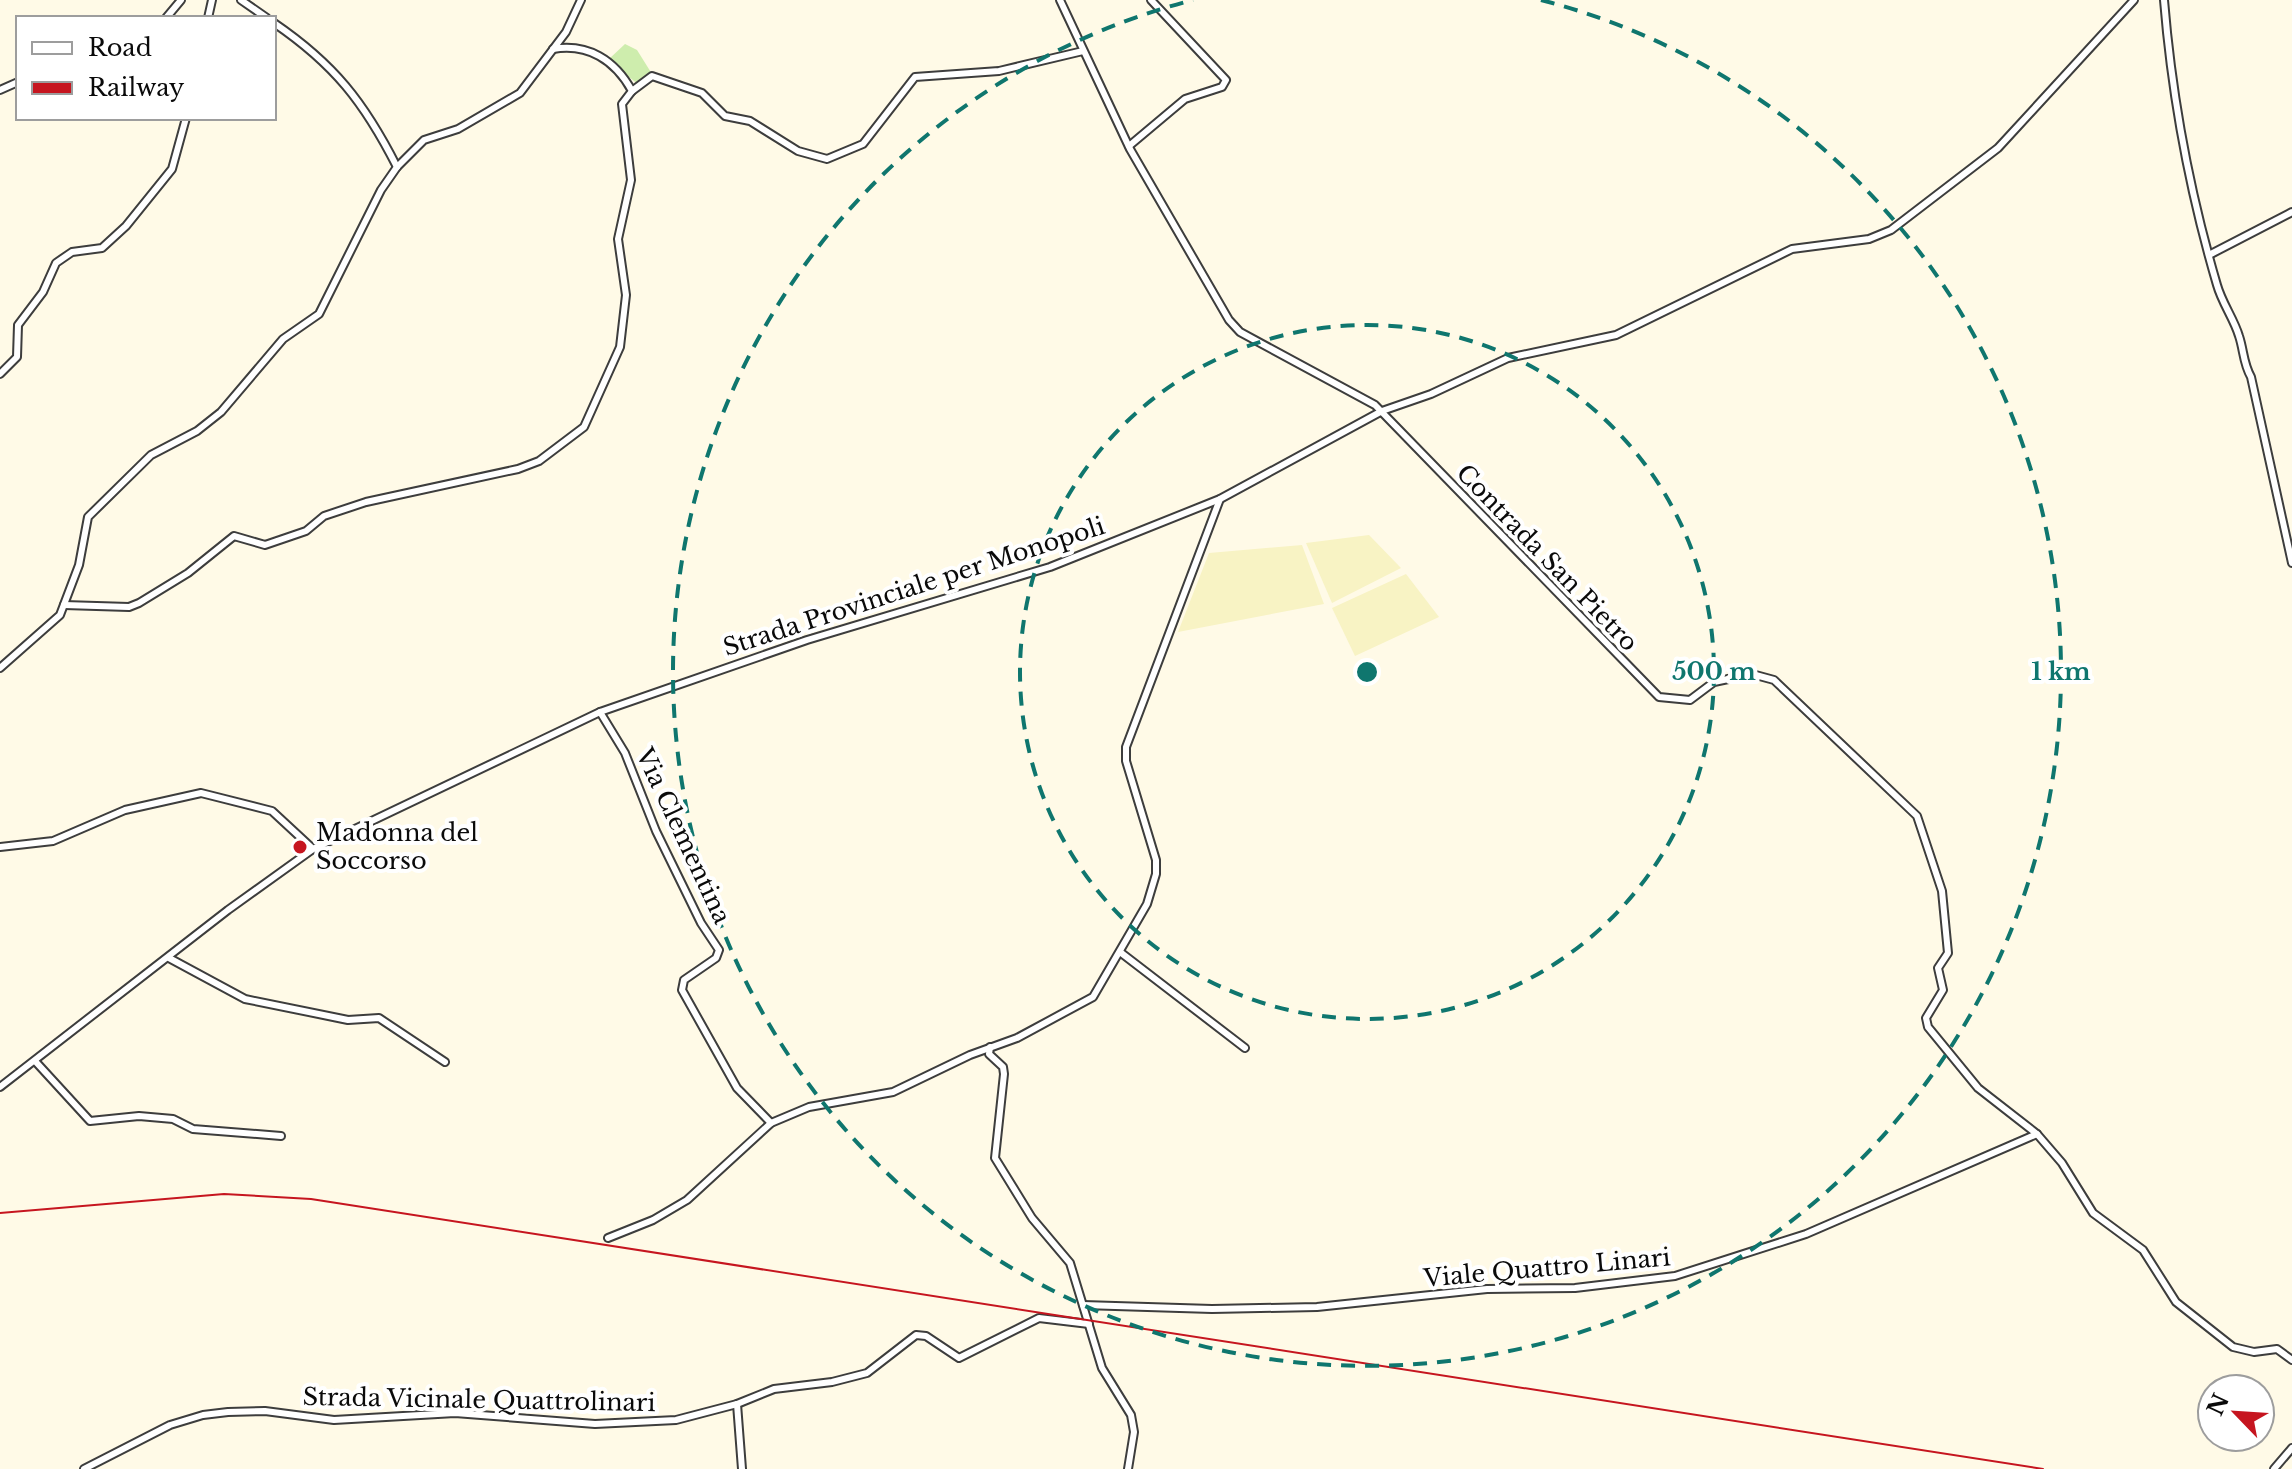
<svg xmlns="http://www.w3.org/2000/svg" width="2292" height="1469" viewBox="0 0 2292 1469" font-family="'Libre Baskerville',serif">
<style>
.farmland{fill:#f8f3c4}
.green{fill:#ceedad}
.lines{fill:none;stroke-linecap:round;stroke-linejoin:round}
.minor-casing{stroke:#3d3d3d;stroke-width:10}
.minor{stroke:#fff;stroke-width:6}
.rail{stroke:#c6151f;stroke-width:2}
.ring{fill:none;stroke:#0f766e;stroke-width:4;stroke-dasharray:14 10}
.poi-dot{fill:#c6151f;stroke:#fff;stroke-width:3}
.labels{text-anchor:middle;stroke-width:8;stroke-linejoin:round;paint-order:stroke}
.street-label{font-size:24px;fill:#0a0a0a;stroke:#fff}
.poi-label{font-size:24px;fill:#0a0a0a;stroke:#fff;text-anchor:start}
.centre{fill:#0f766e;stroke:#fff;stroke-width:4}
.ring-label{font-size:24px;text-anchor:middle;font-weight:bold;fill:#0f766e;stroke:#fff;stroke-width:8;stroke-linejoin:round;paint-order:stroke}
</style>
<rect width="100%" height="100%" fill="#fffae7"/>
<!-- farmland -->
<g class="farmland">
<path d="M 1369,535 L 1401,568 L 1332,603 L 1306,543 Z"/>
<path d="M 1302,545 L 1324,604 L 1178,632 L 1209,553 Z"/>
<path d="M 1406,574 L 1439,617 L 1355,656 L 1332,608 Z"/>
</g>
<!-- green -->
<path class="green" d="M 625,44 L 637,50 L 652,74 L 639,85 L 608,60 Z"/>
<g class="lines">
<!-- minor casing -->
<g class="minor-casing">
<g id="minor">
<path d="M 241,0 L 267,18"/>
<path d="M 1060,0 L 1130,149 L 1229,320 L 1240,332 L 1375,405 L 1659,697 L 1690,700 L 1714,682 L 1752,674 L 1774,680 L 1917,816 L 1942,891 L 1948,953 L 1938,968 L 1943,990 L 1926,1018 L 1928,1027 L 1978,1088 L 2037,1134 L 2062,1163 L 2093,1213 L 2143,1250 L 2176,1302 L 2233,1347 L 2254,1352 L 2277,1349 L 2292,1360"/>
<path d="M 2164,0 C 2172,98 2189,190 2217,285 C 2222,303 2234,319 2239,336 C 2244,351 2243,363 2251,377 L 2292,563"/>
<path d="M 166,18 L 181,0"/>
<path d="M 208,18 L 212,0"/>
<path d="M 274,23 C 334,64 364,102 397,167"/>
<path d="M 0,90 L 18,82"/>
<path d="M 632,91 L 652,76 L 702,93 L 725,116 L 750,121 L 798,151 L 827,159 L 863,144 L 915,77 L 999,71 L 1083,51"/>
<path d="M 1129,146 L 1185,99 L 1222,87 L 1226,80 L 1151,0"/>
<path d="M 2209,255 L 2292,212"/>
<path d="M 0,374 L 17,357 L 18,325 L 43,292 L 56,263 L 72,252 L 102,248 L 126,226 L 172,169 L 186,118"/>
<path d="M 64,605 L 129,607 L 139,603 L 188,573 L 234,536 L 265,545 L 306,531 L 324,516 L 366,502 L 518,469 L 539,461 L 584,427 L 620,347 L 626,295 L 618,239 L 631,180 L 622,104 L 632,91 C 615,60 588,43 553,49"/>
<path d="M 0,668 L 60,615 L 79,565 L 88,517 L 151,455 L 197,431 L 221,412 L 283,339 L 319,314 L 381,190 L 397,167 L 424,140 L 458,129 L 520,93 L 566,32 L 581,0"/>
<path d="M 600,712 L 625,753 L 656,831 L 701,923 L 719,950 L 716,958 L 684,980 L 682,990 L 737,1088 L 771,1123"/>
<path d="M 0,847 L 53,841 L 125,810 L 201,793 L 272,811 L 313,849"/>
<path d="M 1120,952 L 1245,1048"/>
<path d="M 169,958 L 245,999 L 348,1020 L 379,1018 L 445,1062"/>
<path d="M 990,1047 L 989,1054 L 1003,1067 L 1004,1074 L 995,1158 L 1032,1218 L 1070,1263 L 1102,1368 L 1131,1415 L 1134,1432 L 1128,1469"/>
<path d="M 35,1061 L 90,1121 L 139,1116 L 173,1119 L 193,1129 L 281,1136"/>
<path d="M 0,1087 L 228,910 L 313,849 L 600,712 L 807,640 L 1050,567 L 1220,499 L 1382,411 L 1431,394 L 1508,358 L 1616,335 L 1792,249 L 1869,239 L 1891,230 L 1998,148 L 2134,0"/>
<path d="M 608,1238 L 653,1220 L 687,1200 L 771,1123 L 809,1107 L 893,1092 L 970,1055 L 1017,1038 L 1093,997 L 1147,904 L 1156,874 L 1156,860 L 1126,761 L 1126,747 L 1220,499"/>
<path d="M 1083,1305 L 1212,1309 L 1317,1307 L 1487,1289 L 1575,1288 L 1675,1276 L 1806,1234 L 2037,1134"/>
<path d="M 737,1404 L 742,1469"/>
<path d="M 84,1469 L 170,1425 L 203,1415 L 228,1412 L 265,1411 L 334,1420 L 455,1413 L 595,1424 L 676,1420 L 737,1404 L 774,1389 L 832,1382 L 867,1373 L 916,1335 L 926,1336 L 959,1358 L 1039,1318 L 1089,1324"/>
<path d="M 2274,1469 L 2292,1448"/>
</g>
</g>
<!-- minor -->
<use href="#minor" class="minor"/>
<!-- rail -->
<path class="rail" d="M 0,1213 L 224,1194 L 311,1199 L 2043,1469"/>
</g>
<!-- distance rings -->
<g class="ring">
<circle cx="1367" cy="672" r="347"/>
<path d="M1541 0A694 694 0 1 1 1193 0"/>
</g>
<!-- markers -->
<circle class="poi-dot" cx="300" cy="847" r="8"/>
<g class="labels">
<!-- street labels -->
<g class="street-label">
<text transform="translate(1547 558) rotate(46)" y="8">Contrada San Pietro</text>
<text transform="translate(914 587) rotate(-18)" y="8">Strada Provinciale per Monopoli</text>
<text transform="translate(683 836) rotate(65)" y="8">Via Clementina</text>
<text transform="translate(1547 1268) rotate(-5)" y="8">Viale Quattro Linari</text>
<text transform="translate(479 1400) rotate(1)" y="8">Strada Vicinale Quattrolinari</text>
</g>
<!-- poi labels -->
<g class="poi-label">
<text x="316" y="841">Madonna del<tspan x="316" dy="28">Soccorso</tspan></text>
</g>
</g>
<circle cx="1367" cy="672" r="12" class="centre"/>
<g class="ring-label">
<text x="1714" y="680">500 m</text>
<text x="2061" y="680">1 km</text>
</g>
<!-- legend -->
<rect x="16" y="16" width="260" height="104" fill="#ffffff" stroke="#9d9d9d" stroke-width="2"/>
<rect x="32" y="42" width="40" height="12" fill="#ffffff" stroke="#9d9d9d" stroke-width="2"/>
<text x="88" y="56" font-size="24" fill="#0a0a0a">Road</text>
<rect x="32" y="82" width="40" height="12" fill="#c6151f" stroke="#9d9d9d" stroke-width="2"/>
<text x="88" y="96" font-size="24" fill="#0a0a0a">Railway</text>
<!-- north arrow -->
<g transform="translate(2236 1413) rotate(295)"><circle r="38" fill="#ffffff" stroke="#9d9d9d" stroke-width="2"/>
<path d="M0-6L14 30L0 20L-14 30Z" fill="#c6151f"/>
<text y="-12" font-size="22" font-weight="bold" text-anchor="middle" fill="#0a0a0a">N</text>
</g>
</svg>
